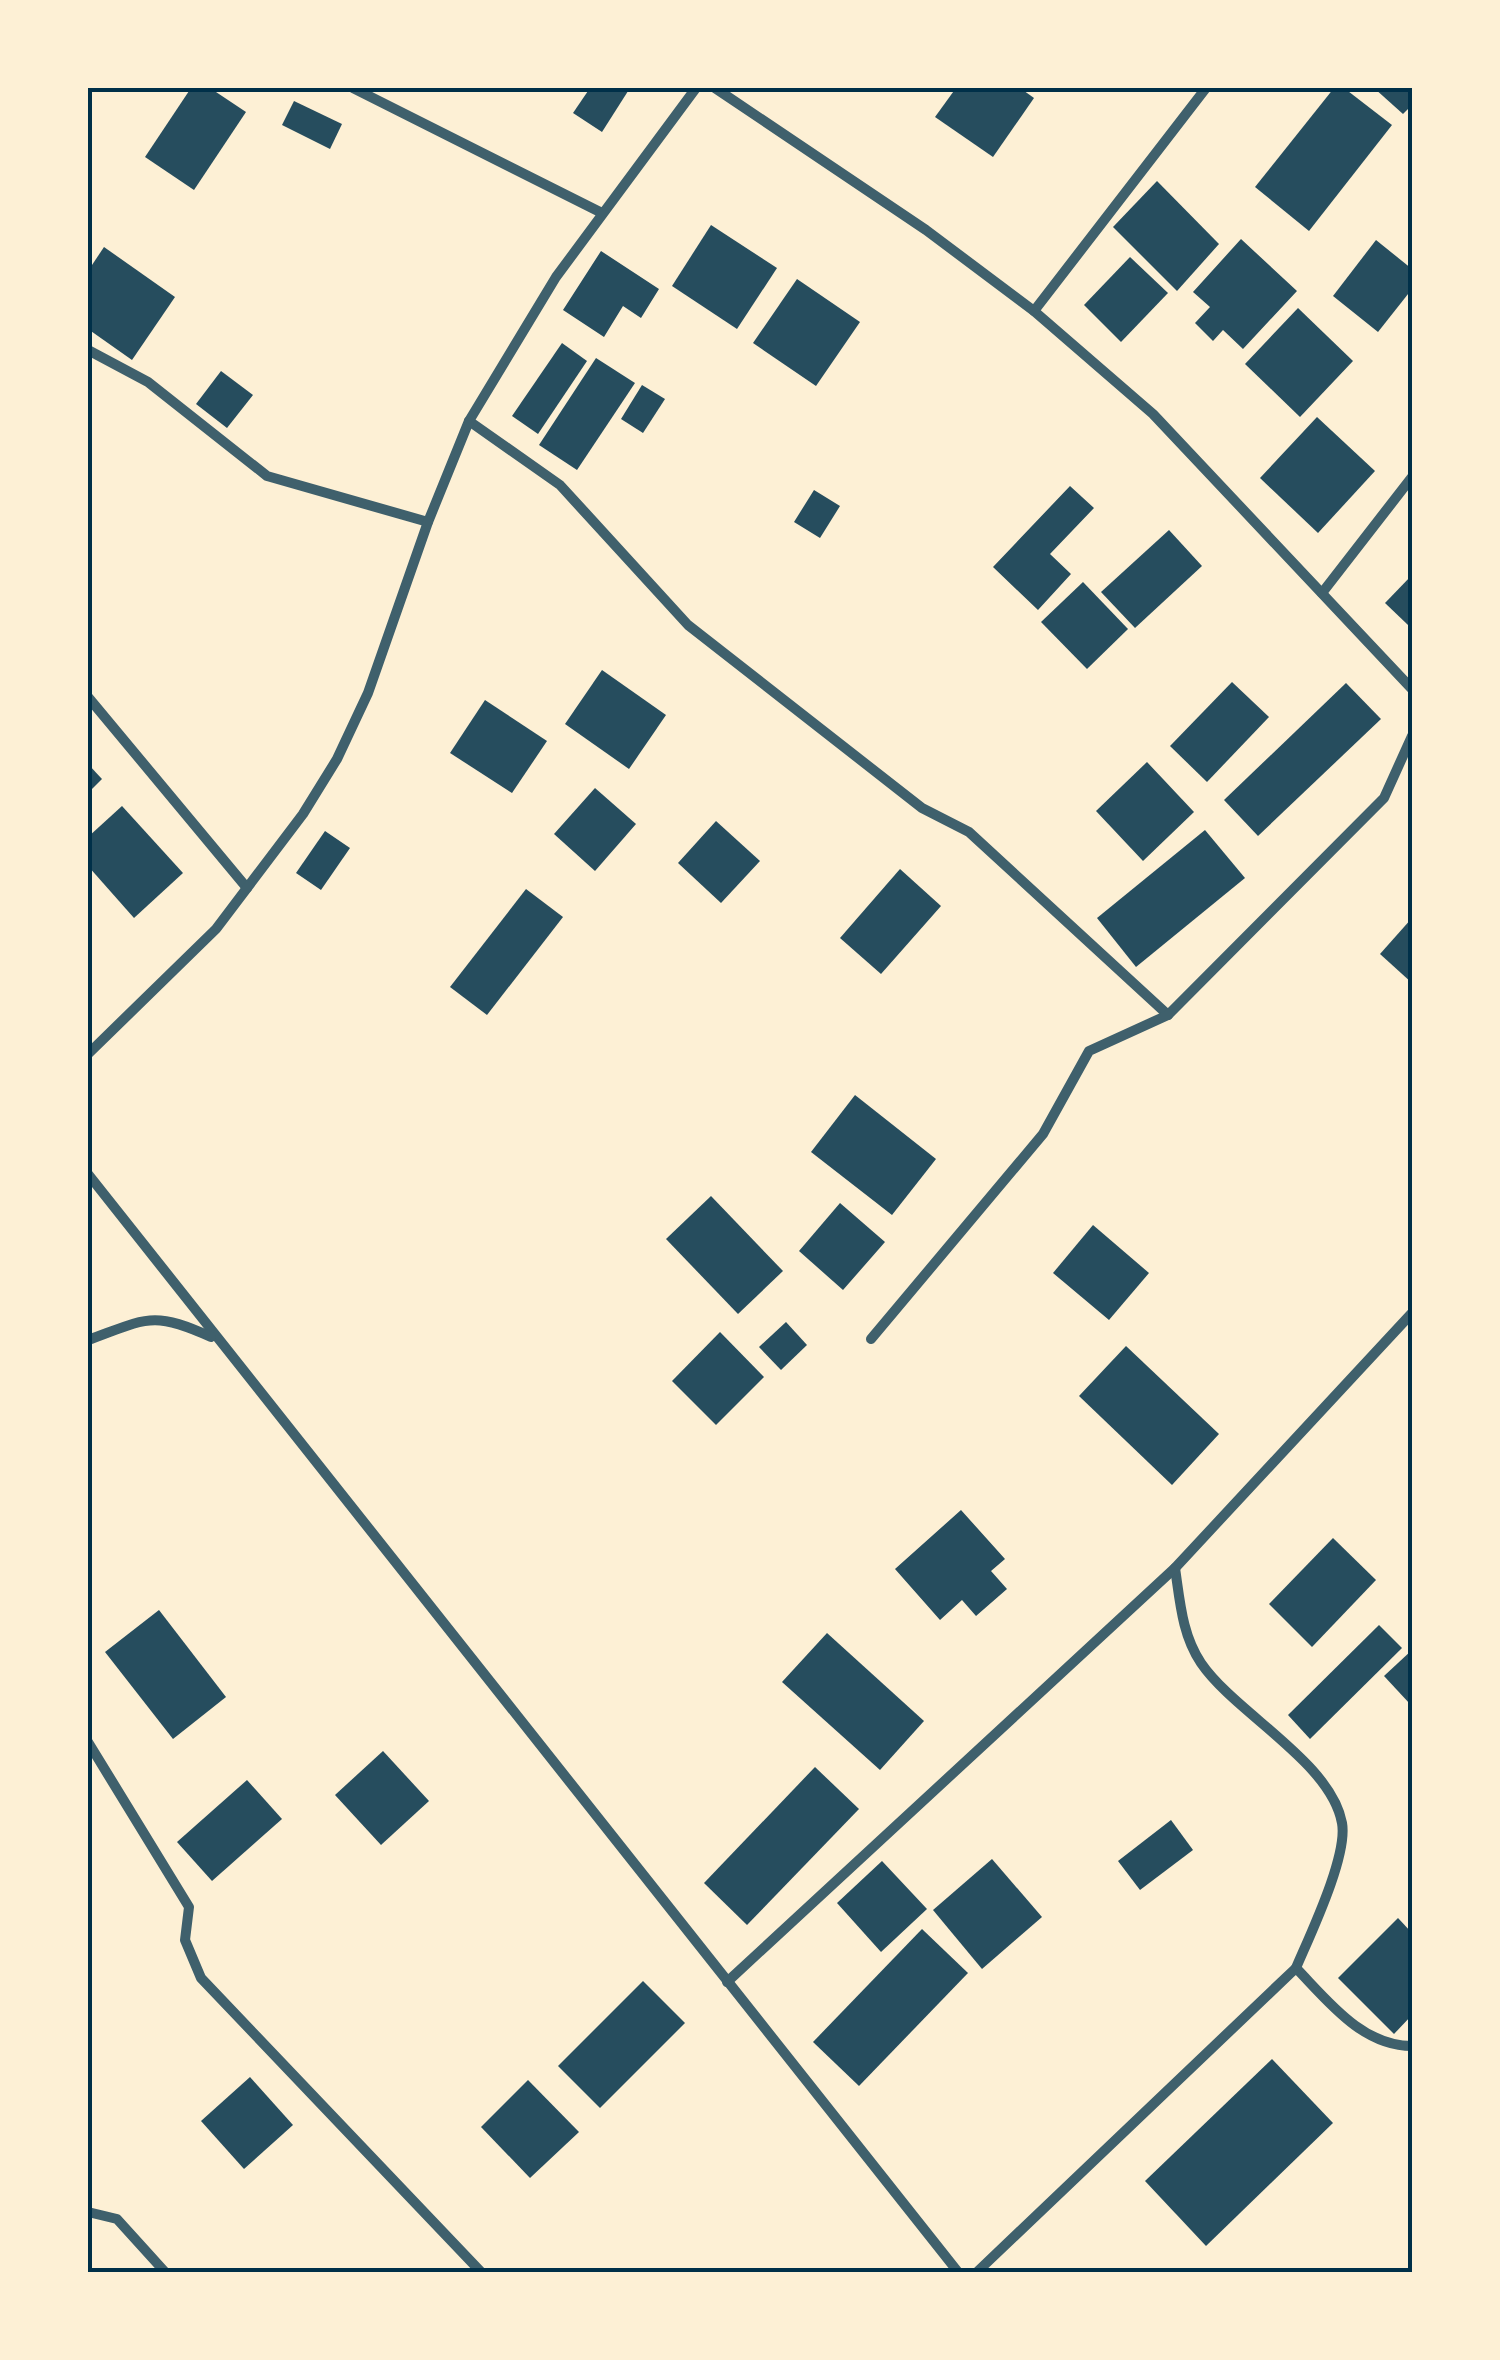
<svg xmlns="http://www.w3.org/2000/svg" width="1500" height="2360" viewBox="0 0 1500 2360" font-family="Montserrat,sans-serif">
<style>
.building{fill:#264d5e}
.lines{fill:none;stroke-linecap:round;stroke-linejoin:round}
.minor{stroke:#3f606c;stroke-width:10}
.neatline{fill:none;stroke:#003049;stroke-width:4}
</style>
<rect width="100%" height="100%" fill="#fdf0d5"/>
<!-- building -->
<g class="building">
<path d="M 191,88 L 210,88 L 246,112 L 194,190 L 145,157 Z"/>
<path d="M 590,88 L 630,88 L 602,132 L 573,113 Z"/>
<path d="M 956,88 L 1020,88 L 1034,98 L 993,157 L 935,117 Z"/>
<path d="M 1334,88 L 1344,88 L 1392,125 L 1309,231 L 1255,187 Z"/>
<path d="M 1374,88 L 1412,88 L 1412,105 L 1403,114 Z"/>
<path d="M 294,101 L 342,124 L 330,149 L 282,125 Z"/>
<path d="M 1157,181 L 1219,244 L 1177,291 L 1113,227 Z"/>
<path d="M 711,225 L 777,268 L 737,329 L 672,286 Z"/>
<path d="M 1241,239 L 1297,291 L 1243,349 L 1223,330 L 1213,341 L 1195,323 L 1210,307 L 1193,292 Z"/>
<path d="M 1376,240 L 1412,269 L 1412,289 L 1378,332 L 1333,296 Z"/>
<path d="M 104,247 L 175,297 L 132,360 L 88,329 L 88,271 Z"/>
<path d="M 601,251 L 659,289 L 641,318 L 623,306 L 604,337 L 563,310 Z"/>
<path d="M 1130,257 L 1168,293 L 1121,342 L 1084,305 Z"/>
<path d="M 797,279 L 860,322 L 816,386 L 753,343 Z"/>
<path d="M 1298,308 L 1353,361 L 1300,417 L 1245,364 Z"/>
<path d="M 562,343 L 587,361 L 538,434 L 512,416 Z"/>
<path d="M 596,358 L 635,383 L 577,470 L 539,445 Z"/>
<path d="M 221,371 L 253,395 L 227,428 L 196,404 Z"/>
<path d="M 642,385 L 665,399 L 643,433 L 621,419 Z"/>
<path d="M 1317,417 L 1375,471 L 1318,533 L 1260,478 Z"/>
<path d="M 1070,486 L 1094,508 L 1050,554 L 1071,574 L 1038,610 L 993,567 Z"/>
<path d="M 814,490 L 840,506 L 820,538 L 794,522 Z"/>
<path d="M 1169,530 L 1202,566 L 1135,628 L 1101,592 Z"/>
<path d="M 1412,575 L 1412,620 L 1408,625 L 1385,603 Z"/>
<path d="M 1083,582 L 1128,629 L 1087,669 L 1041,622 Z"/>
<path d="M 602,670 L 666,715 L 629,769 L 565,724 Z"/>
<path d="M 1232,682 L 1269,717 L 1207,782 L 1170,746 Z"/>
<path d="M 1346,683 L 1381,719 L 1258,836 L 1224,800 Z"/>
<path d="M 485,700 L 547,741 L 512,793 L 450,753 Z"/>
<path d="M 1147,762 L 1194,812 L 1143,861 L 1096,811 Z"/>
<path d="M 88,764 L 102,779 L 88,793 Z"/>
<path d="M 595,788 L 636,824 L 595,871 L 554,834 Z"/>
<path d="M 122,806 L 183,873 L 134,918 L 88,866 L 88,837 Z"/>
<path d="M 716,821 L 760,861 L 721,903 L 678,863 Z"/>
<path d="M 1205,830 L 1245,878 L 1136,967 L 1097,918 Z"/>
<path d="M 325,831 L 350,848 L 321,890 L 296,873 Z"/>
<path d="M 900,869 L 941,906 L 881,974 L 840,938 Z"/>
<path d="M 526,889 L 563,917 L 487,1015 L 450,987 Z"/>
<path d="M 1412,918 L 1412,983 L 1380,954 Z"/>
<path d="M 855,1095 L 936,1159 L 892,1215 L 811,1152 Z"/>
<path d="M 711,1196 L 783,1271 L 738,1314 L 666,1239 Z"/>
<path d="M 840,1203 L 885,1242 L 843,1290 L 799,1251 Z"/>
<path d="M 1093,1225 L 1149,1273 L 1109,1320 L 1053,1273 Z"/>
<path d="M 786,1322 L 807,1345 L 781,1370 L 759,1347 Z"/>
<path d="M 720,1332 L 764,1377 L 716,1425 L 672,1381 Z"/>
<path d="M 1126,1346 L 1219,1434 L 1172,1485 L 1079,1396 Z"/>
<path d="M 961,1510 L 1005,1559 L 991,1571 L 1007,1589 L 976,1616 L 962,1600 L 940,1620 L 895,1569 Z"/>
<path d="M 1333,1538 L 1376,1580 L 1312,1647 L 1269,1604 Z"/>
<path d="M 159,1610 L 226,1697 L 173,1739 L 105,1652 Z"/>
<path d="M 1379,1625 L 1402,1648 L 1310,1739 L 1288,1715 Z"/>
<path d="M 827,1633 L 924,1721 L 880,1770 L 782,1682 Z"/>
<path d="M 1412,1650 L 1412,1702 L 1410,1704 L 1384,1676 Z"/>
<path d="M 383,1751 L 429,1801 L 381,1845 L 335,1795 Z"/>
<path d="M 815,1767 L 859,1809 L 747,1925 L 704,1883 Z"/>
<path d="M 247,1780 L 282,1819 L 212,1881 L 177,1842 Z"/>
<path d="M 1171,1820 L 1193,1850 L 1140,1890 L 1118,1861 Z"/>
<path d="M 992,1859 L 1042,1917 L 982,1969 L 933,1910 Z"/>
<path d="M 882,1861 L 927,1909 L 881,1952 L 837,1903 Z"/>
<path d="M 1398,1918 L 1412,1933 L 1412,2015 L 1394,2034 L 1338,1978 Z"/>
<path d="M 922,1929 L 968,1973 L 859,2086 L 813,2042 Z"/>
<path d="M 643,1981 L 685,2023 L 600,2108 L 558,2066 Z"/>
<path d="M 1272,2059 L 1333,2123 L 1206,2246 L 1145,2181 Z"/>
<path d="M 250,2077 L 293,2125 L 244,2169 L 201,2121 Z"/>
<path d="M 528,2080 L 579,2132 L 530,2178 L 481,2127 Z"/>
</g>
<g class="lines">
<!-- minor -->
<g class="minor">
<path d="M 353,88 L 602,213"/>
<path d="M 715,88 L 926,230 L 1034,311 L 1153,414 L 1412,689"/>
<path d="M 1034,311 L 1206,88"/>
<path d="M 88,350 L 148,382 L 267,476 L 428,522"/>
<path d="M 469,421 L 560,485 L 688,625 L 922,808 L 969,832 L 1168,1015"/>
<path d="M 1322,593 L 1412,477"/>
<path d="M 88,697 L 247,888"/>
<path d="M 88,1054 L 216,929 L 303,814 L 337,759 L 368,693 L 428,522 L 469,421 L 556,277 L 696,88"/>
<path d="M 88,1174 L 958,2272"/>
<path d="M 871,1339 L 1043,1134 L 1089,1051 L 1168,1015 L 1384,798 L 1412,736"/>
<path d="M 88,1340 C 146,1319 152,1310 211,1337"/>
<path d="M 1175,1568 C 1180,1601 1182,1635 1201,1663 C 1235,1713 1331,1762 1342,1823 C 1348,1856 1310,1935 1296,1968"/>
<path d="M 88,1742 L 189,1907 L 185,1940 L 201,1978 L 481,2272"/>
<path d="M 727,1982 L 1175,1568 L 1412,1313"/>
<path d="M 88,2212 L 117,2219 L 165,2272"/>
<path d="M 977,2272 L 1296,1968 C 1328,2001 1362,2046 1412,2046"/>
</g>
</g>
<!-- border -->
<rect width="1500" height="2360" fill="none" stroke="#fdf0d5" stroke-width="180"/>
<rect x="90" y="90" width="1320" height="2180" class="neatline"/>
</svg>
